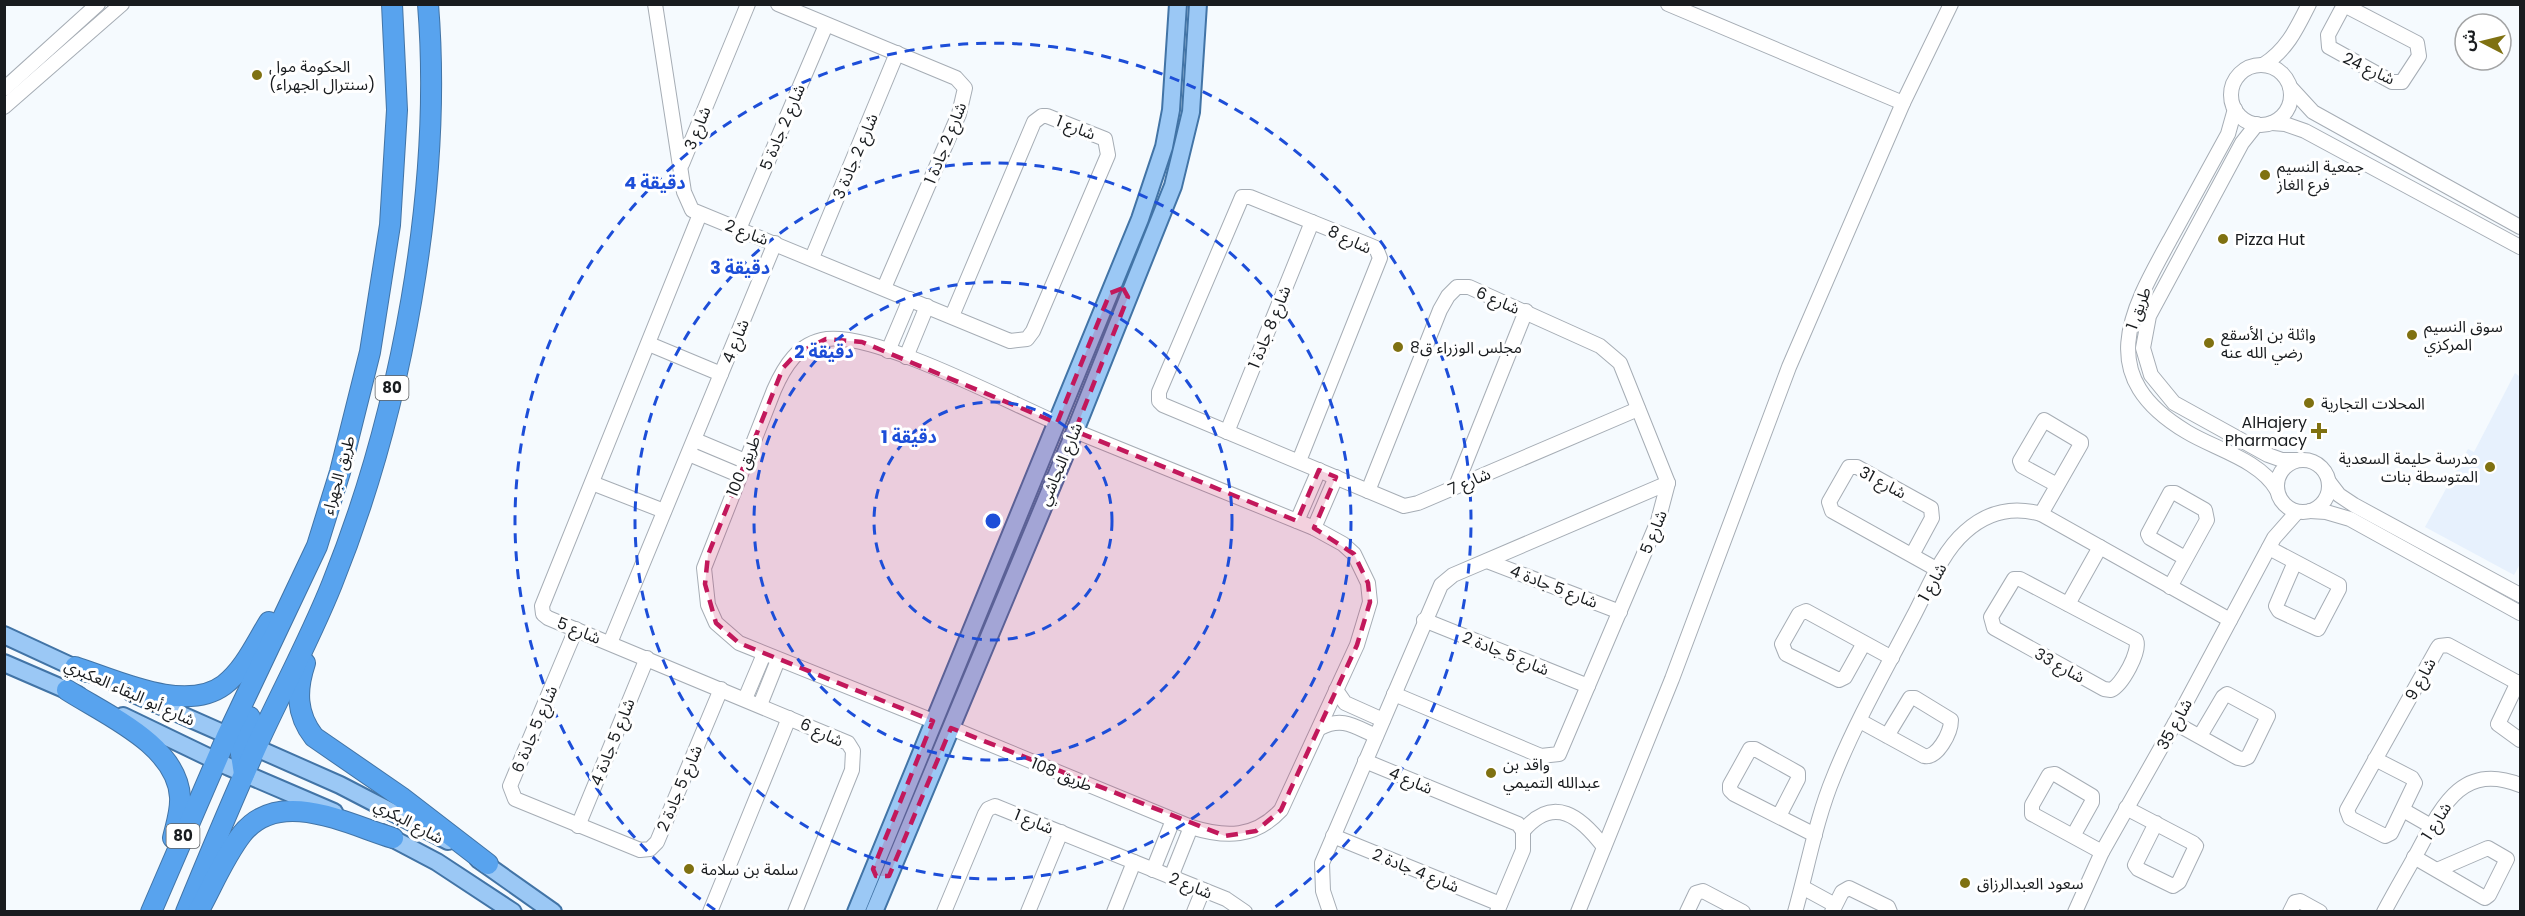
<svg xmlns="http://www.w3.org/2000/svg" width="2525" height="916" viewBox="0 0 2525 916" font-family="Poppins,'Noto Sans Arabic',sans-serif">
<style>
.built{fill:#e7f1fd}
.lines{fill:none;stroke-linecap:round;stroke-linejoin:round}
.minor-casing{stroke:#a6adb5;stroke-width:16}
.major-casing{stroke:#4274a6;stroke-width:20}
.highway-casing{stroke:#4274a6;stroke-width:22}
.minor{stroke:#fff;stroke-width:14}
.major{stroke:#9bc8f5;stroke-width:16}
.highway{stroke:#58a3ee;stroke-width:20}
.marked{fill:#c2185b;fill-opacity:0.2;stroke:#c2185b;stroke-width:4.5;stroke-dasharray:12 8;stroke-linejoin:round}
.ring{fill:none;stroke:#1d4ed8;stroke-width:3;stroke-dasharray:10 8}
.poi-dot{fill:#7f7111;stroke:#fff;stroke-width:2}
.labels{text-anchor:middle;stroke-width:6;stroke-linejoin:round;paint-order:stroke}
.shield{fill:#fff;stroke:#5e6062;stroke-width:1.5}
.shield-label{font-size:15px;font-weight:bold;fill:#191c1f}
.poi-label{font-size:16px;fill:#191c1f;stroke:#fff;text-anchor:start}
.street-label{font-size:16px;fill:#191c1f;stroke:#fff}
.centre{fill:#1d4ed8;stroke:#fff;stroke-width:3}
.ring-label{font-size:18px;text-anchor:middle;font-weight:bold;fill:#1d4ed8;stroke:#fff;stroke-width:6;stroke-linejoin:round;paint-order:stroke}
</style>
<rect width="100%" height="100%" fill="#f5fafe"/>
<!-- built -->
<path class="built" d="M 2515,373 L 2520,377 L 2520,564 L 2514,575 L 2425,527 L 2468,449 L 2474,452 Z"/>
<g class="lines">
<!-- minor casing -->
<g class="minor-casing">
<g id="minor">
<path d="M 655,4 L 684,192 L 692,210 L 1010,341 L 1027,339 L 1033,331 L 1108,155 L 1105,139 L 1047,116 L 1042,116 L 1034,122 L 952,316"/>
<path d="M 778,4 L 956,78 L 965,88 L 959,114 L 884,288"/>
<path d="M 1668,4 L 1903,103"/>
<path d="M 2343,4 L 2344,5 L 2417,43 L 2419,56 L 2402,82 L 2392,82 L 2329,47 L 2328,35 L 2344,5"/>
<path d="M 2263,65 C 2287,50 2297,28 2309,4"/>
<circle cx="2261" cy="95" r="30"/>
<path d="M 2290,87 L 2313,112 L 2520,227"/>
<path d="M 4,89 L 98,4"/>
<path d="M 4,107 L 122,4"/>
<path d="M 2235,109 L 2228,134 C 2209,169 2190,203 2171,238 C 2130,312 2093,376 2187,432 C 2215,449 2260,460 2277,490"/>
<path d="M 2272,123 L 2285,124 L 2305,131 L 2520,247"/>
<path d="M 2257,124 L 2242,143 L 2149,316 L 2143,348 L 2151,375 L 2174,403 L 2268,455 L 2282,460 L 2298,460"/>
<path d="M 682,164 L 748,4"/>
<path d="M 700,214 L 542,606 L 543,614 L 548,618 L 848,743 L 853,751 L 852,770 L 795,912"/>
<path d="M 739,229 L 826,25"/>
<path d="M 812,258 L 897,53"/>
<path d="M 649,344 L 721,374"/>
<path d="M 888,351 L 910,299"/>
<path d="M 906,357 L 927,306"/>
<path d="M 1227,432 L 1312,222"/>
<path d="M 695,440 L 745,461"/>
<path d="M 689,454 L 739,475"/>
<circle cx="2303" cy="486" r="26"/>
<path d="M 1299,461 L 1380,258 L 1376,248 L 1369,245 L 1250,197 L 1242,197 L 1159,392 L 1159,401 L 1163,405 L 1404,506 L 1418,503 L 1638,409"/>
<path d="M 2329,482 L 2339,495 L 2354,505 L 2520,595"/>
<path d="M 592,483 L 664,511"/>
<path d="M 1456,486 L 1526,311"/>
<path d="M 1368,491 L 1440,310 L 1448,296 L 1457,287 L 1469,287 L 1600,346 L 1620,363 L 1668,483 L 1658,521 L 1559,754 L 1541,756 L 1394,694"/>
<path d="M 2310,511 L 2326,512 L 2350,519 L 2520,613"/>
<path d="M 2041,514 L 2081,444 L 2081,442 L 2044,420 L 2020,461 L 2022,466 L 2057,485"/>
<path d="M 1297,521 L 1319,470"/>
<path d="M 1314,528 L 1336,477"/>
<path d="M 2269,548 L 2339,585 L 2339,589 L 2318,629 L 2279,611 L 2276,606 L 2295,562"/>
<path d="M 1912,555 L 1932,518 L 1931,508 L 1857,467 L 1849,467 L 1829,502 L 1832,511 L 1938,570"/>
<path d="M 1487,561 L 1620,612"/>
<path d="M 2014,579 L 2020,579 L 2136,640 C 2141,651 2122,685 2111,690 L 2104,689 L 1994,628 L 1991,617 Z"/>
<path d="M 2170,587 L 2207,520 L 2205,510 L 2175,493 L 2170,493 L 2148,534 L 2150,538 L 2185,558"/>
<path d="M 2068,604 L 2100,547"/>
<path d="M 1424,620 L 1588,686"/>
<path d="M 576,629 L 510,786 L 515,799 L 640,850 L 650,849 L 657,842 L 721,689"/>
<path d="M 610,643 L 775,243"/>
<path d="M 1864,643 L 1845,677 L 1839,680 L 1786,654 L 1782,644 L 1799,614 L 1806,611 L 1892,658"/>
<path d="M 2518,682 L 2498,724 L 2520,740"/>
<path d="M 1336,690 L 1345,703 L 1383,720"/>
<path d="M 745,699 L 764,654"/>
<path d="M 760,705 L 778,660"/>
<path d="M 933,721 L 739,643 L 716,623 L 708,605 L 704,568 L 774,390 C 784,367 798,343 827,339 C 878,333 1006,401 1057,423"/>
<path d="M 1860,721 L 1924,756 C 1937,759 1951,733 1951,720 L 1915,698 L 1910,698 L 1887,736"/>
<path d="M 2175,723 L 2238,758 L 2243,759 L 2248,757 L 2268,716 L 2227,694 L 2223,697 L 2200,736"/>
<path d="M 951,728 L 1191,827 C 1226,838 1255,838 1281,810 L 1357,645 L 1370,602 L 1368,583 L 1354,554 L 1343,544 L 1314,528 L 1075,431"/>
<path d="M 1320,728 C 1343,716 1355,727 1376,736"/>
<path d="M 2375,759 L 2412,778 L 2415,783 L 2391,833 L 2385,836 L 2350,818 L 2347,810 L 2437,649 L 2439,646 L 2448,645 L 2520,684"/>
<path d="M 1365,761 L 1518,824 L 1523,831 L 1523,850 L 1497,912"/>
<path d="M 2126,808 L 2193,843 L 2196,846 L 2179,882 L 2173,886 L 2138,869 L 2135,865 L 2156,823"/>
<path d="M 2403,810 L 2431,826"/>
<path d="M 1779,816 L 1798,779 L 1798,773 L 1755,749 L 1750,749 L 1730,785 L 1730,790 L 1734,794 L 1815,835"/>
<path d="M 578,826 L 647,658"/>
<path d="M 1523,831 C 1554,794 1581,817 1604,847"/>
<path d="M 1333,836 L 1500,904"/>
<path d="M 2073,836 L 2092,802 L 2092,796 L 2055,774 L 2049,775 L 2032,805 L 2032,814 L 2034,815 L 2102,852"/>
<path d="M 2414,857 L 2483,897 L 2485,898 L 2489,895 L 2507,859 L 2488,848 L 2437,870"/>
<path d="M 1153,870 L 1173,820"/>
<path d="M 1171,877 L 1191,827"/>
<path d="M 1802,887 L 1835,905"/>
<path d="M 710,912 L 789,718"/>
<path d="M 944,912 L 985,814 L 988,809 L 995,806 L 1226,899 L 1245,912"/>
<path d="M 1028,912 L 1061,832"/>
<path d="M 1114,912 L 1134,862"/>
<path d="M 1194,912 L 1203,890"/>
<path d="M 1330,912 L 1323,891 L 1322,863 L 1441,585 L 1453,575 L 1668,483"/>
<path d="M 1578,912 L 1672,679 L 1789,367 L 1903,103 L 1951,4"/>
<path d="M 1687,912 L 1696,893 L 1703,891 L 1743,912"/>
<path d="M 1795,912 C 1808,866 1816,819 1834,776 C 1856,721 1886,669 1913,617 C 1928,589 1941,553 1965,532 C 1987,512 2013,506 2041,514 L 2230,620"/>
<path d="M 1832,912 L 1842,892 L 1849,888 L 1888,907 L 1890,912"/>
<path d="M 2075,912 L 2102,852 L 2175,723 L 2274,538 L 2297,512"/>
<path d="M 2290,912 L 2295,902 L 2300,901 L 2320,912"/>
<path d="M 2384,912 C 2395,891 2407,871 2418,851 C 2442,806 2462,762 2520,785"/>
</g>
</g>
<!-- major casing -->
<g class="major-casing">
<g id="major">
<path d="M 4,635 L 86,673"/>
<path d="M 4,663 L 78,695"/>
<path d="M 132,693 L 340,785 L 448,841"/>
<path d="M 123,716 L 229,767 L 334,812"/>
<path d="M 382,833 L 437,862 L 513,912"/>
<path d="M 478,859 L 553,912"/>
<path d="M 856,912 L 1140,219 L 1164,147 L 1171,110 L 1178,4"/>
<path d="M 874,912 L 1075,431 L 1173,186 L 1191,112 L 1198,4"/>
</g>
</g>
<!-- highway casing -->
<g class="highway-casing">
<g id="highway">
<path d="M 305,663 C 296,690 296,714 314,737 L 401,797 L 488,864"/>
<path d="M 75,667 C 116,680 185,714 224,685 C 244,670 256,643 269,622"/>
<path d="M 67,690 C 106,715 177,745 180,797 C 181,811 176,825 173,838"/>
<path d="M 244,774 L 239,741 L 250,717"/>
<path d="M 151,912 L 227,736 L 317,546 L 340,472 L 370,352 L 390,225 L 397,110 L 392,4"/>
<path d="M 186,912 C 211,851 236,791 263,732 C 286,683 312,634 332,584 C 401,413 443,189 428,4"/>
<path d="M 198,912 C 212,887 224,857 242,834 C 279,787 347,824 393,838"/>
</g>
</g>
<!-- minor -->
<use href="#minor" class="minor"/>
<!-- major -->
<use href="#major" class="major"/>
<!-- highway -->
<use href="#highway" class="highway"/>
</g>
<!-- marked area -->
<path class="marked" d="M 1123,288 L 1128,297 L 1075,431 L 1297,521 L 1319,470 L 1336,477 L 1314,528 L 1354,554 L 1368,583 L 1370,602 L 1357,645 L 1281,810 L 1256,831 L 1225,836 L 951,728 L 889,876 L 876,876 L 873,869 L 933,721 L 739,643 L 716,623 L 705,584 L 708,555 L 783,368 L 796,354 L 826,339 L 862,342 L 1057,423 L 1110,293 Z"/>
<!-- distance rings -->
<g class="ring">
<circle cx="993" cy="521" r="119"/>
<circle cx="993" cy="521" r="239"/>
<circle cx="993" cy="521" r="358"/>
<path d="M715 910A478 478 0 1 1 1271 910"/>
</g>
<!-- markers -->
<g class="poi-dot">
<circle cx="257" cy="75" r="6"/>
<circle cx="2265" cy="175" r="6"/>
<circle cx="2223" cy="239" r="6"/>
<circle cx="2412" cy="335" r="6"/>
<circle cx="2209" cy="343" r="6"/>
<circle cx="1398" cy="347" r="6"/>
<circle cx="2309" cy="403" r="6"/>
<path d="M2316 422h6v6h6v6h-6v6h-6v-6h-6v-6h6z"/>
<circle cx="2490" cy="467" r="6"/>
<circle cx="1491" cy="773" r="6"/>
<circle cx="689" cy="869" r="6"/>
<circle cx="1965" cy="883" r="6"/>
</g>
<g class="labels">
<!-- shield labels -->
<g class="shield">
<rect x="375.5" y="376" width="33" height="24" rx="4.5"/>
<rect x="166.5" y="824" width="33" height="24" rx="4.5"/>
</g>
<g class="shield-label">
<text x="392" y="393">80</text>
<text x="183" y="841">80</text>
</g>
<!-- poi labels -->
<g class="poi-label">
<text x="269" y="72">الحكومة مول<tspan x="269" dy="18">(سنترال الجهراء)</tspan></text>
<text x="2277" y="172">جمعية النسيم<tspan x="2277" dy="18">فرع الغاز</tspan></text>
<text x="2235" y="245">Pizza Hut</text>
<text x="2424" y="332">سوق النسيم<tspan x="2424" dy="18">المركزي</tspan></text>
<text x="2221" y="340">واثلة بن الأسقع<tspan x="2221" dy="18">رضي الله عنه</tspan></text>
<text x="1410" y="353">مجلس الوزراء ق8</text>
<text x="2321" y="409">المحلات التجارية</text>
<text x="2307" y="428" text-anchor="end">AlHajery<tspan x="2307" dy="18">Pharmacy</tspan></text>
<text x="2478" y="464" text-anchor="end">مدرسة حليمة السعدية<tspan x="2478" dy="18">المتوسطة بنات</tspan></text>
<text x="1503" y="770">واقد بن<tspan x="1503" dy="18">عبدالله التميمي</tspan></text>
<text x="701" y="875">سلمة بن سلامة</text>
<text x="1977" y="889">سعود العبدالرزاق</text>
</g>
<!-- street labels -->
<g class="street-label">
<text transform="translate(2369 68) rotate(25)" y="6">شارع 24</text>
<text transform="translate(782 127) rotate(-67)" y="6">شارع 2 جادة 5</text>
<text transform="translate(1076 127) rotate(21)" y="6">شارع 1</text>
<text transform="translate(697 128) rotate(-68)" y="6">شارع 3</text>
<text transform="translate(945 143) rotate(-68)" y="6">شارع 2 جادة 1</text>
<text transform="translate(855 156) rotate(-67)" y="6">شارع 2 جادة 3</text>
<text transform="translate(747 232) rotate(21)" y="6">شارع 2</text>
<text transform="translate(1350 239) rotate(25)" y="6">شارع 8</text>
<text transform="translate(1498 300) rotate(23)" y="6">شارع 6</text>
<text transform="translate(2138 308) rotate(-70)" y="6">طريق 1</text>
<text transform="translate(1269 327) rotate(-68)" y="6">شارع 8 جادة 1</text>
<text transform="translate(735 341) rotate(-68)" y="6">شارع 4</text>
<text transform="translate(1060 464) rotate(-67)" y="6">شارع النجاشي</text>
<text transform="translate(743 466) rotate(-68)" y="6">طريق 100</text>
<text transform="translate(338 475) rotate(-74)" y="6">طريق الجهراء</text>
<text transform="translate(1469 481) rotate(-23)" y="6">شارع 7</text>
<text transform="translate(1883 482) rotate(28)" y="6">شارع 31</text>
<text transform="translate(1653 532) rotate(-68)" y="6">شارع 5</text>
<text transform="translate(1932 582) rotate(-61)" y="6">شارع 1</text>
<text transform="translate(1554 586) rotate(21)" y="6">شارع 5 جادة 4</text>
<text transform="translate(579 630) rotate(22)" y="6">شارع 5</text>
<text transform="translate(1506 653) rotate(22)" y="6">شارع 5 جادة 2</text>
<text transform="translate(2060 665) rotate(29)" y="6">شارع 33</text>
<text transform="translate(2420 679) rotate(-61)" y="6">شارع 9</text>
<text transform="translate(130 692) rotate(24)" y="6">شارع أبو البقاء العكبري</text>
<text transform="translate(2174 724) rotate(-61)" y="6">شارع 35</text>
<text transform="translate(534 729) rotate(-67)" y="6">شارع 5 جادة 6</text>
<text transform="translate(822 732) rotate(25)" y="6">شارع 6</text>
<text transform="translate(612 742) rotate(-68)" y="6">شارع 5 جادة 4</text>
<text transform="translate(1062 774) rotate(22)" y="6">طريق 108</text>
<text transform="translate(1411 780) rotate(23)" y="6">شارع 4</text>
<text transform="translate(679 788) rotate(-67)" y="6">شارع 5 جادة 2</text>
<text transform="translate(409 821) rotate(28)" y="6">شارع البكري</text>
<text transform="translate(1034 821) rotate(22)" y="6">شارع 1</text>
<text transform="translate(2436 821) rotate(-58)" y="6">شارع 1</text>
<text transform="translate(1416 870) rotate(22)" y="6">شارع 4 جادة 2</text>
<text transform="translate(1191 885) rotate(22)" y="6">شارع 2</text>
</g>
</g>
<circle cx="993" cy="521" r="9" class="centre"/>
<g class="ring-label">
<text x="655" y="189">4 دقيقة</text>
<text x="740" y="274">3 دقيقة</text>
<text x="824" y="358">2 دقيقة</text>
<text x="909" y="443">1 دقيقة</text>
</g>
<!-- border -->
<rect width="2525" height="916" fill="none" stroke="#191c1f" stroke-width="12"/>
<!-- north arrow -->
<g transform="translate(2483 42) rotate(277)"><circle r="28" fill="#ffffff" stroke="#a3a4a5" stroke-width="1.5"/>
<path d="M0-4.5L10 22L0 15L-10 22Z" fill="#7f7111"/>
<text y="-9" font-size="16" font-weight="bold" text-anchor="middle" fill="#191c1f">ش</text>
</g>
</svg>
